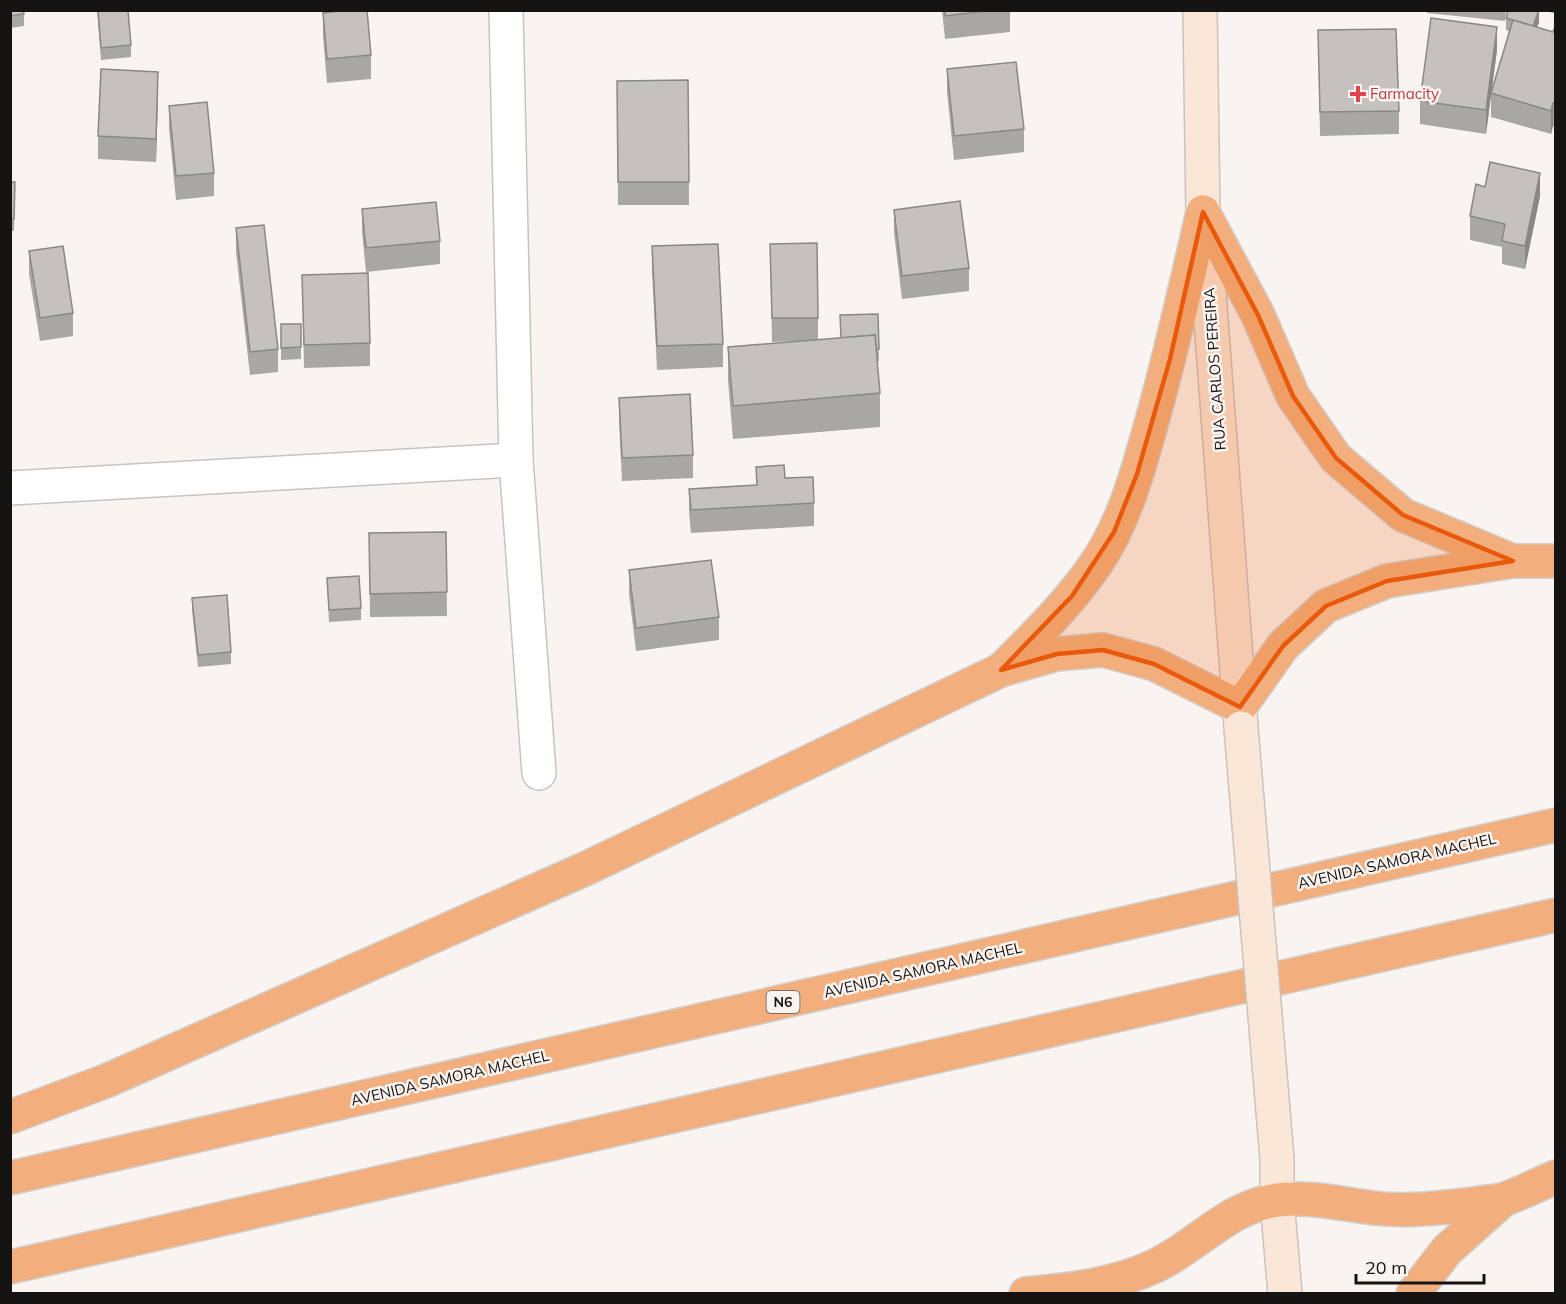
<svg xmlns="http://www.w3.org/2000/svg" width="1566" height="1304" viewBox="0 0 1566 1304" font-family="Mulish,sans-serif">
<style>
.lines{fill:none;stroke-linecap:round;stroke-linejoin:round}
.street-casing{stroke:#c9c3c0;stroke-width:36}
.secondary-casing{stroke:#c9c3c0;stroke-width:36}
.highway-casing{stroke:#d0d0d0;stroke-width:36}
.street{stroke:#fff;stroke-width:33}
.secondary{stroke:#fbe7d8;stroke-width:33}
.highway{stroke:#f2af7d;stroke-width:33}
.secondary-bridge-casing{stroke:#c9c3c0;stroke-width:36;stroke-linecap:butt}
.secondary-bridge{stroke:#fbe7d8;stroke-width:33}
.wall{fill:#a9a7a3}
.shaded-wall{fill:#8a8884}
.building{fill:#c5c2bd;stroke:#8a8884;stroke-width:1.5}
.marked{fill:#e8590c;fill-opacity:0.2;stroke:#e8590c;stroke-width:4.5;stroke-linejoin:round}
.health-dot{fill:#e0444e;stroke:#faf4f1;stroke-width:2}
.labels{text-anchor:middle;stroke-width:5;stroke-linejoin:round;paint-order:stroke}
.shield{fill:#faf4f1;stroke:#5a5756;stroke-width:1.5}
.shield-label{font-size:14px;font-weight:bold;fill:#161413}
.health-label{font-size:15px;fill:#be3a42;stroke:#faf4f1;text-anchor:start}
.street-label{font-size:15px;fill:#161413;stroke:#faf4f1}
</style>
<rect width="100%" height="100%" fill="#faf4f1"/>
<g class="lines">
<!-- street casing -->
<g class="street-casing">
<g id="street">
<path d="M 506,10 L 516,460 L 539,773"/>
<path d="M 10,488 L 516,460"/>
</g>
</g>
<!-- secondary casing -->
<g class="secondary-casing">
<g id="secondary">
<path d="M 1200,10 L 1203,212 L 1241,726"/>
<path d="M 1277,1159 L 1277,1200 L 1285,1294"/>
</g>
</g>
<!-- highway casing -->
<g class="highway-casing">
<g id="highway">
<path d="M 1203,212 L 1258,315 L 1293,396 L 1336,458 L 1403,515 L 1513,561"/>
<path d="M 1004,667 C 1036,635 1069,603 1095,565 C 1125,522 1139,467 1153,417 C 1172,349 1187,281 1203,212"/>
<path d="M 10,1117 L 106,1081 L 587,868 L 1001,670 L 1057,654 L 1103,650 L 1154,664 L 1240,707 L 1283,646 L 1326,606 L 1387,581 L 1513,561 L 1556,561"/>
<path d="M 10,1178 L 1556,825"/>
<path d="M 10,1267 L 1556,915"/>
<path d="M 1026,1294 C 1069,1290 1115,1285 1155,1266 C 1198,1246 1228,1206 1278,1200 C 1311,1196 1342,1204 1374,1208 C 1408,1212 1439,1208 1474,1204 C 1484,1202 1495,1202 1505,1199 C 1522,1193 1539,1184 1556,1177"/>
<path d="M 1413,1294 L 1447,1250 L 1503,1200"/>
</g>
</g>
<!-- street -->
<use href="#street" class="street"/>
<!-- secondary -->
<use href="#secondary" class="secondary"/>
<!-- highway -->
<use href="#highway" class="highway"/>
<!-- secondary-bridge casing -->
<g class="secondary-bridge-casing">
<path id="secondary-bridge" d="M 1241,728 L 1277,1159"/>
</g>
<!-- secondary-bridge -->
<use href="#secondary-bridge" class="secondary-bridge"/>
</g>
<!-- wall -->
<g class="wall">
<path d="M 10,10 L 24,14 L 24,26 L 10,28 Z"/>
<path d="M 97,10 L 128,10 L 131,45 L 131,57 L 101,60 Z"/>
<path d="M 942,10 L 1010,10 L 1010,32 L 945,39 Z"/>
<path d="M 1427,10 L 1506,10 L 1505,21 L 1427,13 Z"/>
<path d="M 1542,10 L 1556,10 L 1556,14 Z"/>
<path d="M 323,13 L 371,55 L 371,79 L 327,83 L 323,36 Z"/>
<path d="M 1506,18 L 1539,22 L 1537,27 L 1553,32 L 1556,23 L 1556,127 L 1553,126 L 1551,134 L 1491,117 L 1491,94 L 1486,134 L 1420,124 L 1420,101 L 1497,50 L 1491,93 L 1509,31 L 1506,30 Z"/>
<path d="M 1318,30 L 1399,111 L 1399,134 L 1320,136 Z"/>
<path d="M 947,69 L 1024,129 L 1024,152 L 954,160 L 947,92 Z"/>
<path d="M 688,80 L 689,205 L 618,205 L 617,81 Z"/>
<path d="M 158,95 L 156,162 L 98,159 L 98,136 Z"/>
<path d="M 169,106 L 214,173 L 214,196 L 176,200 L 169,129 Z"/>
<path d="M 10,182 L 15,182 L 14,231 L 10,231 Z"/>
<path d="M 1485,187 L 1540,196 L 1525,269 L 1502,264 L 1502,247 L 1470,240 L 1470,216 Z"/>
<path d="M 362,209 L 440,241 L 440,264 L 366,272 L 362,232 Z"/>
<path d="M 894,210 L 969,268 L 969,291 L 902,299 L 894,233 Z"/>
<path d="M 236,228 L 278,349 L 278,372 L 250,375 L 236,252 Z"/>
<path d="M 770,244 L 818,318 L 818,340 L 841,338 L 878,314 L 879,361 L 877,361 L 880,393 L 880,427 L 733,439 L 728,381 L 728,347 L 800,341 L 772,342 Z"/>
<path d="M 652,246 L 723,344 L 723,367 L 657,370 L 652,270 Z"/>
<path d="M 29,251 L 73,313 L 73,336 L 40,341 L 29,274 Z"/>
<path d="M 302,275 L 370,343 L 370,366 L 304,368 Z"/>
<path d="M 281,324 L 301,324 L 301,359 L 281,360 Z"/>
<path d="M 619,398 L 693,455 L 693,478 L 622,481 L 619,421 Z"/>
<path d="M 756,467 L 785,478 L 814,503 L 814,526 L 691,533 L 689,512 L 689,489 L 756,485 Z"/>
<path d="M 446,532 L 447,616 L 370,617 L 369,533 Z"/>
<path d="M 629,570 L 719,617 L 719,640 L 636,651 L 629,594 Z"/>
<path d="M 327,578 L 361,608 L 361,620 L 329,622 Z"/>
<path d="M 192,598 L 231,652 L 231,664 L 198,667 L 192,610 Z"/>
</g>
<!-- shaded-wall -->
<g class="shaded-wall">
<path d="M 1539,10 L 1539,22 L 1532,39 L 1532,27 Z"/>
<path d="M 1497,27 L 1497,50 L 1486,134 L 1486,110 Z"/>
<path d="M 158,72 L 158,95 L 156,162 L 156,139 Z"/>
<path d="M 1553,103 L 1553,126 L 1551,134 L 1551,111 Z"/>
<path d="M 1540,173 L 1540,196 L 1525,269 L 1525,246 Z"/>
</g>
<!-- building -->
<g class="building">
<path d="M 10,10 L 23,10 L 24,14 L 10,16 Z"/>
<path d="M 98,10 L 128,10 L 131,45 L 101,48 Z"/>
<path d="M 347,10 L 367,10 L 371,55 L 327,59 L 323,13 Z"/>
<path d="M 945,10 L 994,10 L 945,16 Z"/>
<path d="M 1508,10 L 1539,10 L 1533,26 L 1506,18 Z"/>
<path d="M 1431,18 L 1497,27 L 1486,110 L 1420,101 Z"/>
<path d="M 1513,20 L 1553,32 L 1556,23 L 1556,103 L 1553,103 L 1551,111 L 1491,93 Z"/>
<path d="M 1396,29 L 1399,111 L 1320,112 L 1318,30 Z"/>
<path d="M 1016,62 L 1024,129 L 954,136 L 947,69 Z"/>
<path d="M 101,69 L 158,72 L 156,139 L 98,136 Z"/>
<path d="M 688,80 L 689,182 L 618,182 L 617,81 Z"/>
<path d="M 207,102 L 214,173 L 176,176 L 169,106 Z"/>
<path d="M 1490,162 L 1540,173 L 1525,246 L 1502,241 L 1505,224 L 1470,216 L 1476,184 L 1485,187 Z"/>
<path d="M 10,182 L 15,182 L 14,219 L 10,219 Z"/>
<path d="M 960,201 L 969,268 L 902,276 L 894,210 Z"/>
<path d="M 436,202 L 440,241 L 366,248 L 362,209 Z"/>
<path d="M 264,225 L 278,349 L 250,352 L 236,228 Z"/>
<path d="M 817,243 L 818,318 L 772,318 L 770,244 Z"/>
<path d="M 718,244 L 723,344 L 657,346 L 652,246 Z"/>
<path d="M 63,246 L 73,313 L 40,318 L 29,251 Z"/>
<path d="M 368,273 L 370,343 L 304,345 L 302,275 Z"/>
<path d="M 878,314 L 879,349 L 876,349 L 875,335 L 841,338 L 840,315 Z"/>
<path d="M 281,324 L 301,324 L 301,347 L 281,348 Z"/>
<path d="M 875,335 L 880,393 L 733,406 L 728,347 Z"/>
<path d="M 690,394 L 693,455 L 622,458 L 619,398 Z"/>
<path d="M 784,465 L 785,478 L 813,477 L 814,503 L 691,510 L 689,489 L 757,485 L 756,467 Z"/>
<path d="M 446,532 L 447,592 L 370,594 L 369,533 Z"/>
<path d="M 711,560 L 719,617 L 636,628 L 629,570 Z"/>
<path d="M 359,576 L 361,608 L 329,610 L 327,578 Z"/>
<path d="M 227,595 L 231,652 L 198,655 L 192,598 Z"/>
</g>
<!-- marked area -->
<path class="marked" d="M 1203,212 L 1258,315 L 1293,396 L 1336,458 L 1403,515 L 1513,561 L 1387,581 L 1326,606 L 1283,646 L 1240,707 L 1154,664 L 1103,650 L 1057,654 L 1001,670 L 1072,596 L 1114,532 L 1137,474 L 1170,359 Z"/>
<!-- markers -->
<path class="health-dot" d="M1355 85h6v6h6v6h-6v6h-6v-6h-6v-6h6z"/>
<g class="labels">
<!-- shield labels -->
<rect class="shield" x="766.5" y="991" width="33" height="22" rx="4.5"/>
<g class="shield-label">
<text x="783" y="1007">N6</text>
</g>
<!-- health labels -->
<g class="health-label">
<text x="1370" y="99">Farmacity</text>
</g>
<!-- street labels -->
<g class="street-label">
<text transform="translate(1215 369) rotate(-94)" y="5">RUA CARLOS PEREIRA</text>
<text transform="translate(1397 861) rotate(-13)" y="5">AVENIDA SAMORA MACHEL</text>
<text transform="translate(923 970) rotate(-13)" y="5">AVENIDA SAMORA MACHEL</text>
<text transform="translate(450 1078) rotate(-13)" y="5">AVENIDA SAMORA MACHEL</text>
</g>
</g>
<!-- border -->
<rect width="1566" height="1304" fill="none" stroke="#161413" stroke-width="24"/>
<!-- scale -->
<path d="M1356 1274v9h128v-9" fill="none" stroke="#161413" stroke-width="3"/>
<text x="1365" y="1274" font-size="18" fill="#161413" stroke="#faf4f1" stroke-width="4.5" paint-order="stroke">20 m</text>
</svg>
